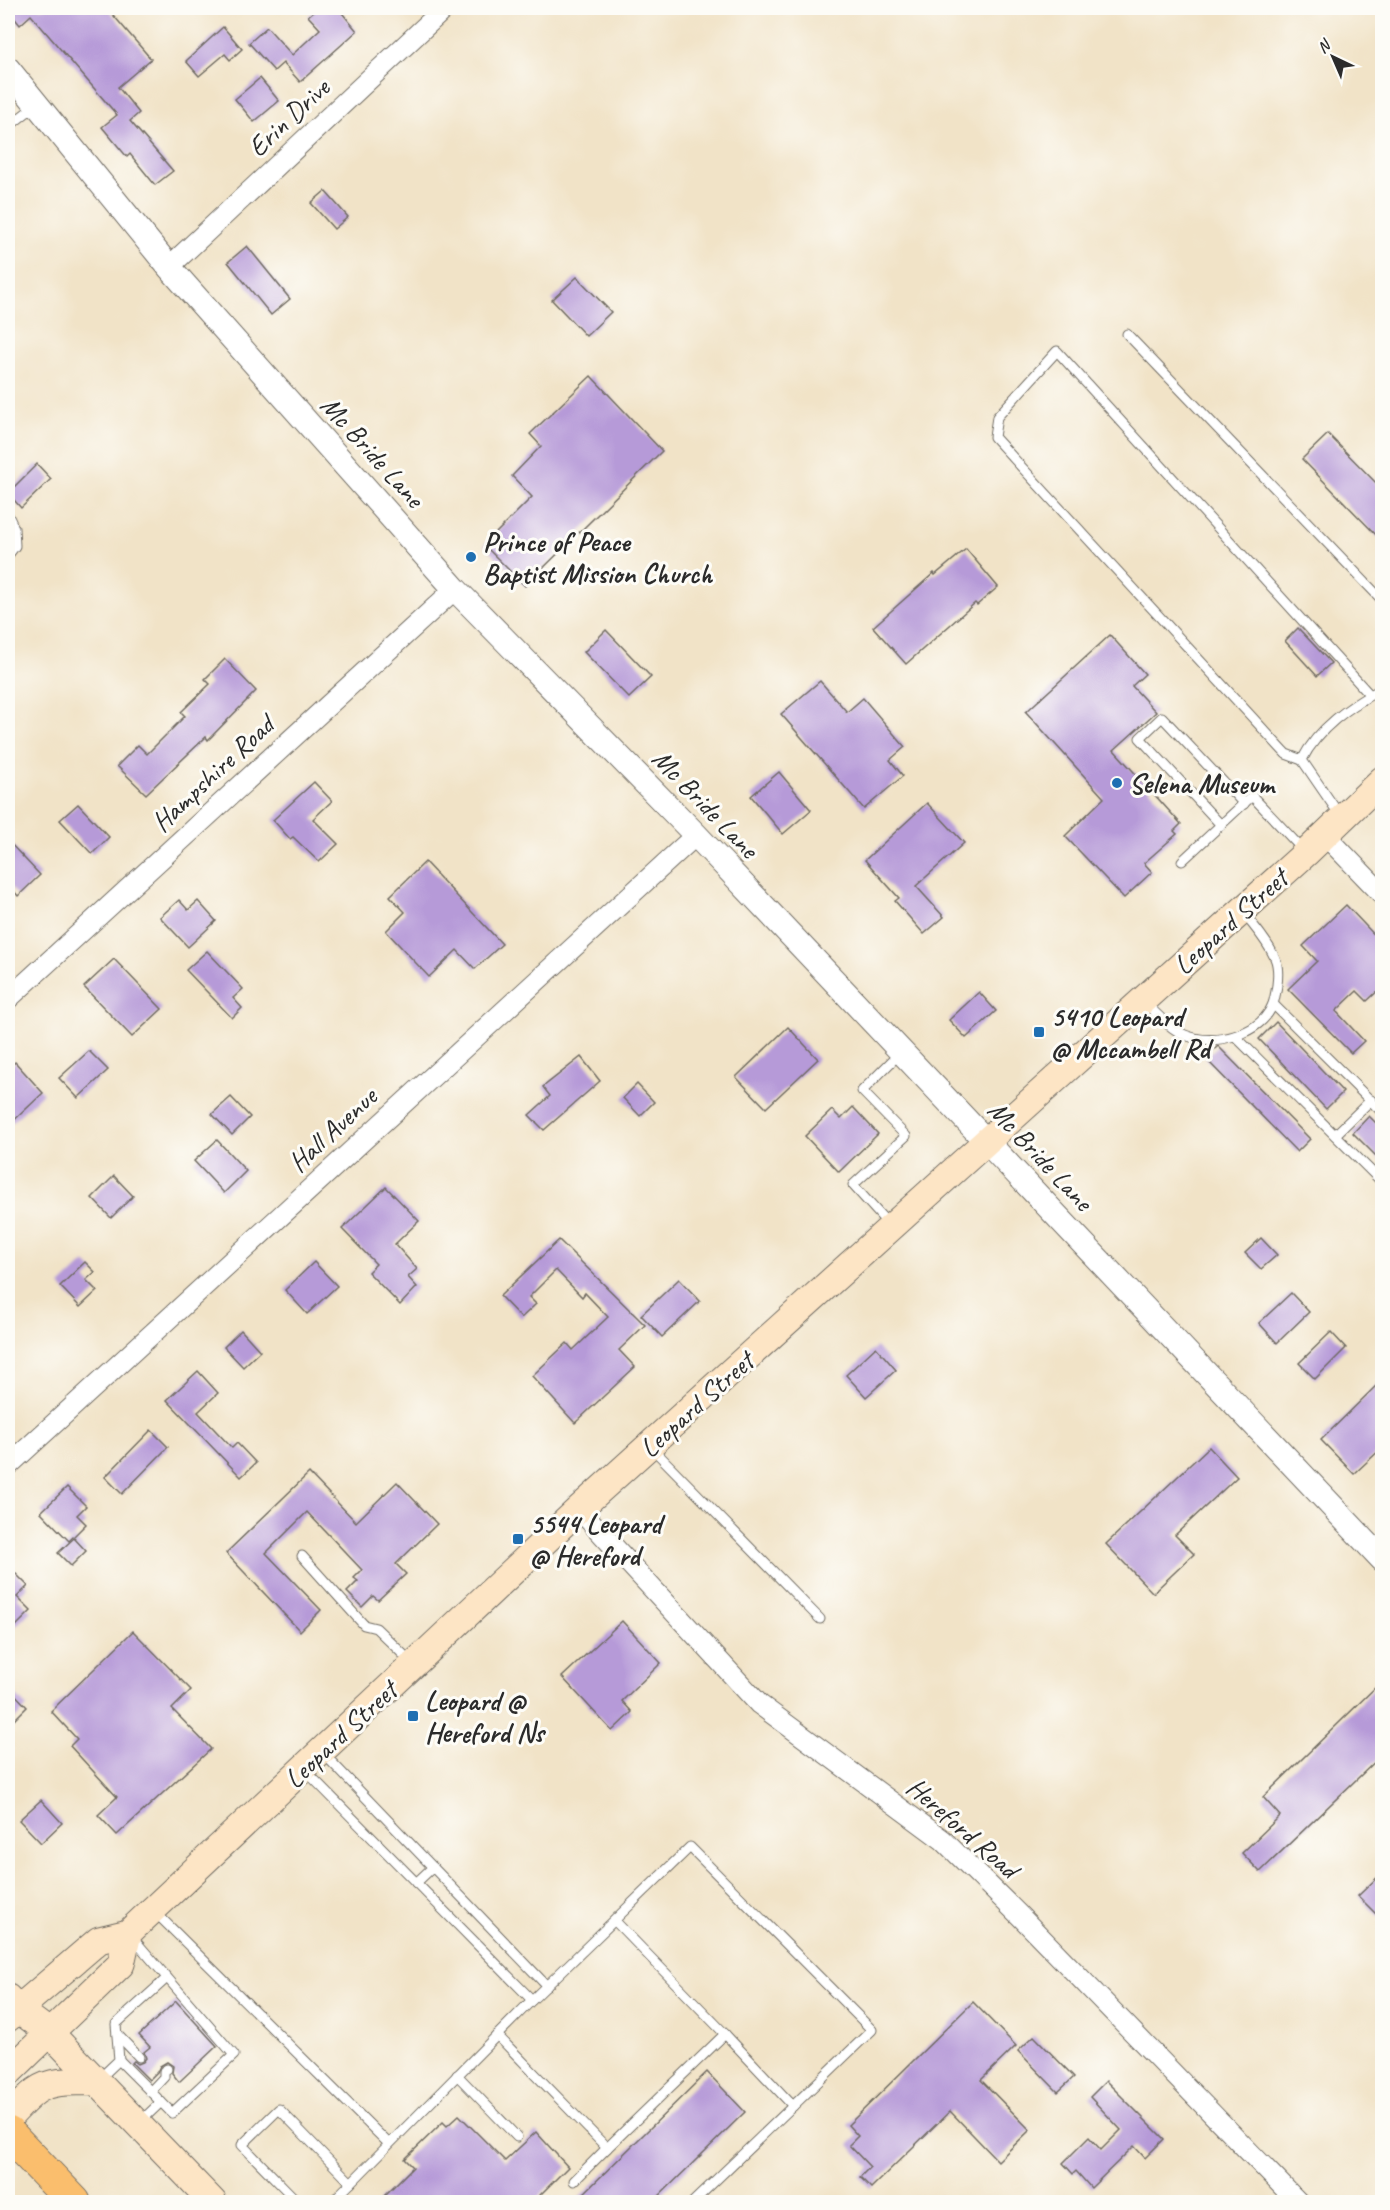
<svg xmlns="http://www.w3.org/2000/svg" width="1390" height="2210" viewBox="0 0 1390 2210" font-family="Caveat,sans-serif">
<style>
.building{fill:#b69ad8}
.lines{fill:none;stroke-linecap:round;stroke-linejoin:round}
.service-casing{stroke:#706b62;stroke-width:11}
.minor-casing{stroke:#706b62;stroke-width:22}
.tertiary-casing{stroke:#706b62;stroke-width:26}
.secondary-casing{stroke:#706b62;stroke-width:29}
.motorway-casing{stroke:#706b62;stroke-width:35}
.service{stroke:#fff;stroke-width:9}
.minor{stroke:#fff;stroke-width:20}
.tertiary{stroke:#fff;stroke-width:24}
.secondary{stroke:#fde5c5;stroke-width:27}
.motorway{stroke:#fabe6d;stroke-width:33}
.poi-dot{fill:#1f6fb2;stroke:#fdfcf7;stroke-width:2}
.labels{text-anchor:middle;stroke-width:6;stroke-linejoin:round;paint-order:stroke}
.street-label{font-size:28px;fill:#2b2b2b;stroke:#fdfcf7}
.poi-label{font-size:28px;font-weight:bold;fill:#2b2b2b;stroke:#fdfcf7;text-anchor:start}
</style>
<rect width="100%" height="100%" fill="#fdfcf7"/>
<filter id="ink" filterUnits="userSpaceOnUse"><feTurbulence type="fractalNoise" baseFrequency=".0167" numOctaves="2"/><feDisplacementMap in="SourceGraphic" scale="12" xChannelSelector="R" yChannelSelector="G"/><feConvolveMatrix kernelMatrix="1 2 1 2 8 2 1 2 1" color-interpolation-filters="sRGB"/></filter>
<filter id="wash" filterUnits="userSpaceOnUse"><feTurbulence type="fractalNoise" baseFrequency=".008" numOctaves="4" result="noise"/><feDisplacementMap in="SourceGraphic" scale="24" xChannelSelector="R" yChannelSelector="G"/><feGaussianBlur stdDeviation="1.35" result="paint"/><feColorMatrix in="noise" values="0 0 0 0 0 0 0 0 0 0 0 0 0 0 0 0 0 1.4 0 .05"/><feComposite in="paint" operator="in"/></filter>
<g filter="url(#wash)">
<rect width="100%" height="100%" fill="#f1e3c7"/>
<g id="blocks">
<!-- building -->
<g class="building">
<path d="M 8,8 L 107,8 L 151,59 L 118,87 L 139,113 L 130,121 L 173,171 L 155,185 L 130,154 L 127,157 L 102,127 L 117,115 L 31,15 L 20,25 L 8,10 Z"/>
<path d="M 318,8 L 338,8 L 357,31 L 300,82 L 283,63 L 274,71 L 249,43 L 267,27 L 292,55 L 320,29 L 308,16 Z"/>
<path d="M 223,27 L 242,49 L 230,60 L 225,54 L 199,76 L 186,61 Z"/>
<path d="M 260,78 L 279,101 L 254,122 L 235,99 Z"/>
<path d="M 325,191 L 348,217 L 334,229 L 311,203 Z"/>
<path d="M 247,246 L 290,299 L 271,315 L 228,262 Z"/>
<path d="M 577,277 L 611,312 L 586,336 L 552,300 Z"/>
<path d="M 591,376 L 662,451 L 525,586 L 484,545 L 532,497 L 512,476 L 541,446 L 530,434 Z"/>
<path d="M 1328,434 L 1383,490 L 1383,542 L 1302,459 Z"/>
<path d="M 37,464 L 51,479 L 21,508 L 8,493 Z"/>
<path d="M 966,549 L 998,587 L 977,605 L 975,603 L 906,664 L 873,627 L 934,573 L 935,575 Z"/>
<path d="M 1298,628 L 1331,663 L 1317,676 L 1285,641 Z"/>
<path d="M 606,630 L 651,677 L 629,698 L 584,652 Z"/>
<path d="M 1110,635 L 1145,674 L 1132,686 L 1156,712 L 1114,750 L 1181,824 L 1174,831 L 1177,834 L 1144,863 L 1152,872 L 1124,898 L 1065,836 L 1104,798 L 1026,712 Z"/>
<path d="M 225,659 L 256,691 L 208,740 L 206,737 L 146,794 L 117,766 L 138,745 L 147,754 L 185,716 L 181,712 L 210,684 L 205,679 Z"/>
<path d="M 820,681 L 847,712 L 863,698 L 905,747 L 890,760 L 903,776 L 864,809 L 781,714 Z"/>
<path d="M 779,772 L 811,810 L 783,834 L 751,796 Z"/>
<path d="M 314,782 L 332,801 L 313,819 L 338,844 L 319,862 L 293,837 L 290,839 L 273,820 Z"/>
<path d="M 927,803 L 964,843 L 916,886 L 944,917 L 924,934 L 895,901 L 899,898 L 865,860 Z"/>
<path d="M 78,804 L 109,837 L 92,854 L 60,820 Z"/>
<path d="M 8,841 L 40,875 L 18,896 L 8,884 Z"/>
<path d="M 425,862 L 502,944 L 475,969 L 457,950 L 429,977 L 386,931 L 405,912 L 390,896 Z"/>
<path d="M 179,900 L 188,910 L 198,901 L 216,921 L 188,947 L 160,917 Z"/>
<path d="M 1346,905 L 1383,944 L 1383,986 L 1367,1001 L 1357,991 L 1336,1011 L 1364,1041 L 1351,1053 L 1288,989 L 1317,961 L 1303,946 Z"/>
<path d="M 207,951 L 243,989 L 233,998 L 242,1008 L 232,1018 L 186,970 Z"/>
<path d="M 114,959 L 162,1009 L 132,1037 L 84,987 Z"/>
<path d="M 979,992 L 996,1011 L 966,1038 L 949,1020 Z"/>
<path d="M 1276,1022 L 1343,1092 L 1326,1109 L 1259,1039 Z"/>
<path d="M 788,1027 L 818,1059 L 766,1108 L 736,1077 Z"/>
<path d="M 1218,1046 L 1310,1139 L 1297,1152 L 1205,1058 Z"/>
<path d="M 89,1051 L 108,1070 L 78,1098 L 59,1078 Z"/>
<path d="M 581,1057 L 600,1081 L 544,1130 L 529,1115 L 550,1096 L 543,1087 Z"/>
<path d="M 15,1062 L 43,1093 L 8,1126 L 8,1069 Z"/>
<path d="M 637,1084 L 654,1102 L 640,1116 L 623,1098 Z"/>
<path d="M 231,1097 L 250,1117 L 232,1135 L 212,1114 Z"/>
<path d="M 853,1107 L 878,1134 L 839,1172 L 805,1136 L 832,1110 L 841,1119 Z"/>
<path d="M 1369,1116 L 1383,1130 L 1383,1163 L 1353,1133 Z"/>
<path d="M 217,1140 L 246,1171 L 224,1193 L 194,1161 Z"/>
<path d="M 114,1176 L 133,1196 L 111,1218 L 92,1198 Z"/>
<path d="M 386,1187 L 419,1221 L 395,1244 L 417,1269 L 408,1277 L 417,1287 L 400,1305 L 368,1272 L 376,1264 L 342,1229 Z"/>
<path d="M 1261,1238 L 1277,1255 L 1261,1269 L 1245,1253 Z"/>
<path d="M 559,1240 L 645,1325 L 619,1350 L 635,1367 L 575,1423 L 532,1376 L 567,1343 L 573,1350 L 608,1317 L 585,1293 L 582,1297 L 556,1270 L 529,1297 L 536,1304 L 521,1318 L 500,1296 Z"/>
<path d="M 85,1262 L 95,1272 L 86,1280 L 97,1291 L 80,1307 L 60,1286 Z"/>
<path d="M 314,1262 L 337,1286 L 307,1314 L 285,1290 Z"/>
<path d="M 679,1279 L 700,1301 L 662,1337 L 641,1315 Z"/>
<path d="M 1291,1293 L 1309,1312 L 1277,1343 L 1259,1323 Z"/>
<path d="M 241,1330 L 260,1351 L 243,1367 L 224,1347 Z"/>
<path d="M 1331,1332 L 1346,1348 L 1315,1379 L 1299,1363 Z"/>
<path d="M 876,1347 L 896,1370 L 866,1397 L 846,1375 Z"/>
<path d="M 198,1371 L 218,1393 L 198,1412 L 232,1448 L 237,1443 L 256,1463 L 241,1477 L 167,1400 Z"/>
<path d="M 1383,1379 L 1383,1447 L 1354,1474 L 1321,1440 Z"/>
<path d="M 151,1430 L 168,1447 L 122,1494 L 105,1477 Z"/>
<path d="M 1209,1447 L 1237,1477 L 1175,1535 L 1194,1554 L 1153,1593 L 1106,1544 Z"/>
<path d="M 309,1473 L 356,1522 L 397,1482 L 437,1524 L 396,1564 L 406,1574 L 378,1600 L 373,1596 L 362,1607 L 347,1592 L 358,1581 L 354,1578 L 362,1570 L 307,1512 L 266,1553 L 321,1610 L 300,1631 L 226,1553 Z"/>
<path d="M 67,1487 L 86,1506 L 77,1515 L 86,1524 L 69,1541 L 41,1512 Z"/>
<path d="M 74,1538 L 86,1551 L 71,1566 L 58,1553 Z"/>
<path d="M 8,1566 L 28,1586 L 17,1597 L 31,1611 L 8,1634 Z"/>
<path d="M 622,1621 L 661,1663 L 622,1701 L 632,1712 L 612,1731 L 562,1677 Z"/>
<path d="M 133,1631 L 191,1690 L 172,1709 L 211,1749 L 117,1835 L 98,1815 L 117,1797 L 70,1746 L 77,1739 L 51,1711 Z"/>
<path d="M 1383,1680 L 1383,1754 L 1260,1872 L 1242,1853 L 1280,1816 L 1263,1797 Z"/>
<path d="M 8,1687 L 27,1707 L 8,1726 Z"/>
<path d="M 41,1800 L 62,1823 L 41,1843 L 19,1820 Z"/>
<path d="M 1383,1872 L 1383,1921 L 1358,1896 Z"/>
<path d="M 176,2001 L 217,2046 L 179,2082 L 172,2073 L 173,2066 L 167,2062 L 160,2066 L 157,2072 L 149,2080 L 132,2063 L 134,2061 L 138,2064 L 143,2062 L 146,2058 L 144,2052 L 150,2047 L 139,2035 Z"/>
<path d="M 973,2002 L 1016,2046 L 981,2080 L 1030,2130 L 998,2161 L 950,2111 L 871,2188 L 860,2177 L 870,2167 L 849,2145 L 858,2136 L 848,2125 Z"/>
<path d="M 1034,2036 L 1074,2077 L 1058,2092 L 1018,2051 Z"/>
<path d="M 707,2072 L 745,2112 L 653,2202 L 575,2202 Z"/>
<path d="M 1106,2081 L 1164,2139 L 1145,2158 L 1134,2146 L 1091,2188 L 1076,2171 L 1073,2174 L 1063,2163 L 1089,2137 L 1101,2150 L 1121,2130 L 1090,2097 Z"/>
<path d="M 459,2115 L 505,2161 L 536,2132 L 568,2167 L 533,2202 L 378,2202 L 413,2167 L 405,2159 L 443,2122 L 447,2126 Z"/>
</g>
</g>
</g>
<g filter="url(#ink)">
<use href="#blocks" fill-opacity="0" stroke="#706b62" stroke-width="1.5"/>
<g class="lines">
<!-- service casing -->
<g class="service-casing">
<g id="service">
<path d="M 8,127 L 36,105"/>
<path d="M 1127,334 L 1382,600"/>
<path d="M 8,515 L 14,528 L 15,546 L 8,555"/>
<path d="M 1382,688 L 1381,689 L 1382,708"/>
<path d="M 1302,760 L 1286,754 L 994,437 L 997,417 L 1057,351 L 1370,695"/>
<path d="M 1341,817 L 1302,760 C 1318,728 1350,706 1381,689"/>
<path d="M 1221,825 L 1140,738 L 1162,717 L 1244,804"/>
<path d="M 1182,861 L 1252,796 L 1304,851"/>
<path d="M 1145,1003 C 1157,1014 1170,1029 1185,1035 C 1214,1047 1261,1035 1273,1004 C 1275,998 1276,991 1277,985 C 1278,977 1278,965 1275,958 C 1267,940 1254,927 1243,912"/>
<path d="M 1273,1004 L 1382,1112"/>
<path d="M 1235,1036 L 1382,1182"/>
<path d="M 1335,1135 L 1371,1100"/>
<path d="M 890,1226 L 853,1185 L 906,1136 L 862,1091 L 901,1052"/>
<path d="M 651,1447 L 820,1619"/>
<path d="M 302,1556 L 364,1625 L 376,1628 L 411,1662"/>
<path d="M 324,1754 L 547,1986"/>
<path d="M 305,1770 L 532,2000"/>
<path d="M 416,1883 L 433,1867"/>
<path d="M 155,1912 L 389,2144"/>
<path d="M 132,1937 L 234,2055 L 172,2113 L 161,2102 L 139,2123"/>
<path d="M 117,2034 L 139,2057"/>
<path d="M 725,2034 L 793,2106"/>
<path d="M 497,2035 L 607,2148 L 725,2034 L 615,1921"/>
<path d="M 119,2060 L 161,2102"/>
<path d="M 457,2075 L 517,2137"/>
<path d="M 99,2079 L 119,2060 L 116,2024 L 167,1978"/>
<path d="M 150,2092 L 164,2077 L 164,2071 L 167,2069"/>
<path d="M 574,2181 L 607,2148"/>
<path d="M 298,2202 L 242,2145 L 279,2109 L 351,2183"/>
<path d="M 332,2202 L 532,2000 L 690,1847 L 872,2030 L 693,2202"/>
</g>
</g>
<!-- minor casing -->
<g class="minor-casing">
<g id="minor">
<path d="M 169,267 L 445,8"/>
<path d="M 1325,835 L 1382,894"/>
<path d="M 8,999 L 455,589"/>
<path d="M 8,1466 L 696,835"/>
<path d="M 579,1509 L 759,1704 L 943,1840 L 1021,1917 L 1298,2202"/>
</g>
</g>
<!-- tertiary casing -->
<g class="tertiary-casing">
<path id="tertiary" d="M 8,69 L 169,267 L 455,589 L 696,835 L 1382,1559"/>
</g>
<!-- secondary casing -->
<g class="secondary-casing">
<g id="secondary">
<path d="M 8,1998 L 18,2009 L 50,2033 L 213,2202"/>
<path d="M 8,2018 L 99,1940 L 128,1933 L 579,1509 L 1306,853 L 1382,780"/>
<path d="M 8,2073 L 121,1964 L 128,1933"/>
<path d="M 8,2118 C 17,2109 25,2099 36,2091 C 52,2079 77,2082 96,2082"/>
</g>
</g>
<!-- motorway casing -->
<g class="motorway-casing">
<path id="motorway" d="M 8,2133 L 74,2202"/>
</g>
<!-- service -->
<use href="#service" class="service"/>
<!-- minor -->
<use href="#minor" class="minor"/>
<!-- tertiary -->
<use href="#tertiary" class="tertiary"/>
<!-- secondary -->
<use href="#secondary" class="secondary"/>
<!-- motorway -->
<use href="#motorway" class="motorway"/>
</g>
</g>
<!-- markers -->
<g class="poi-dot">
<circle cx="471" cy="557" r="6"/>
<circle cx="1117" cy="783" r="6"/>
<rect x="1033" y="1026" width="12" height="12" rx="3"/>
<rect x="512" y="1533" width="12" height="12" rx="3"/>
<rect x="407" y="1710" width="12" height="12" rx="3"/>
</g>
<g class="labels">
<!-- street labels -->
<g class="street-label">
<text transform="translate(288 117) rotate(-43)" y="10">Erin Drive</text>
<text transform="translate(373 451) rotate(48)" y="10">Mc Bride Lane</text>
<text transform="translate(212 773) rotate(-43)" y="10">Hampshire Road</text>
<text transform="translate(706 803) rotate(46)" y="10">Mc Bride Lane</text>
<text transform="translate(1230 921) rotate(-42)" y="10">Leopard Street</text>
<text transform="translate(332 1129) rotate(-43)" y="10">Hall Avenue</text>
<text transform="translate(1041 1155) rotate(47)" y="10">Mc Bride Lane</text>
<text transform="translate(696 1404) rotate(-42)" y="10">Leopard Street</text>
<text transform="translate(340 1734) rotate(-43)" y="10">Leopard Street</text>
<text transform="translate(963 1827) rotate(41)" y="10">Hereford Road</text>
</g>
<!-- poi labels -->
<g class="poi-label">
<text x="483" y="551">Prince of Peace<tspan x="483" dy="32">Baptist Mission Church</tspan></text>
<text x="1129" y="793">Selena Museum</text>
<text x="1051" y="1026">5410 Leopard<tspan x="1051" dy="32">@ Mccambell Rd</tspan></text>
<text x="530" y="1533">5544 Leopard<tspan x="530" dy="32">@ Hereford</tspan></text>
<text x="425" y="1710">Leopard @<tspan x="425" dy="32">Hereford Ns</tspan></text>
</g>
</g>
<!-- margin -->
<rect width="1390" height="2210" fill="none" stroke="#fdfcf7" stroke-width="30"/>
<!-- north arrow -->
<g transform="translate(1333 57) rotate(316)" stroke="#fdfcf7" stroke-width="4.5" paint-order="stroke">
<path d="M0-4.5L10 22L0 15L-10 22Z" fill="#2b2b2b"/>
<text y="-9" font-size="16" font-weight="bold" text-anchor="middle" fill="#2b2b2b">N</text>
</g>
</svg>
